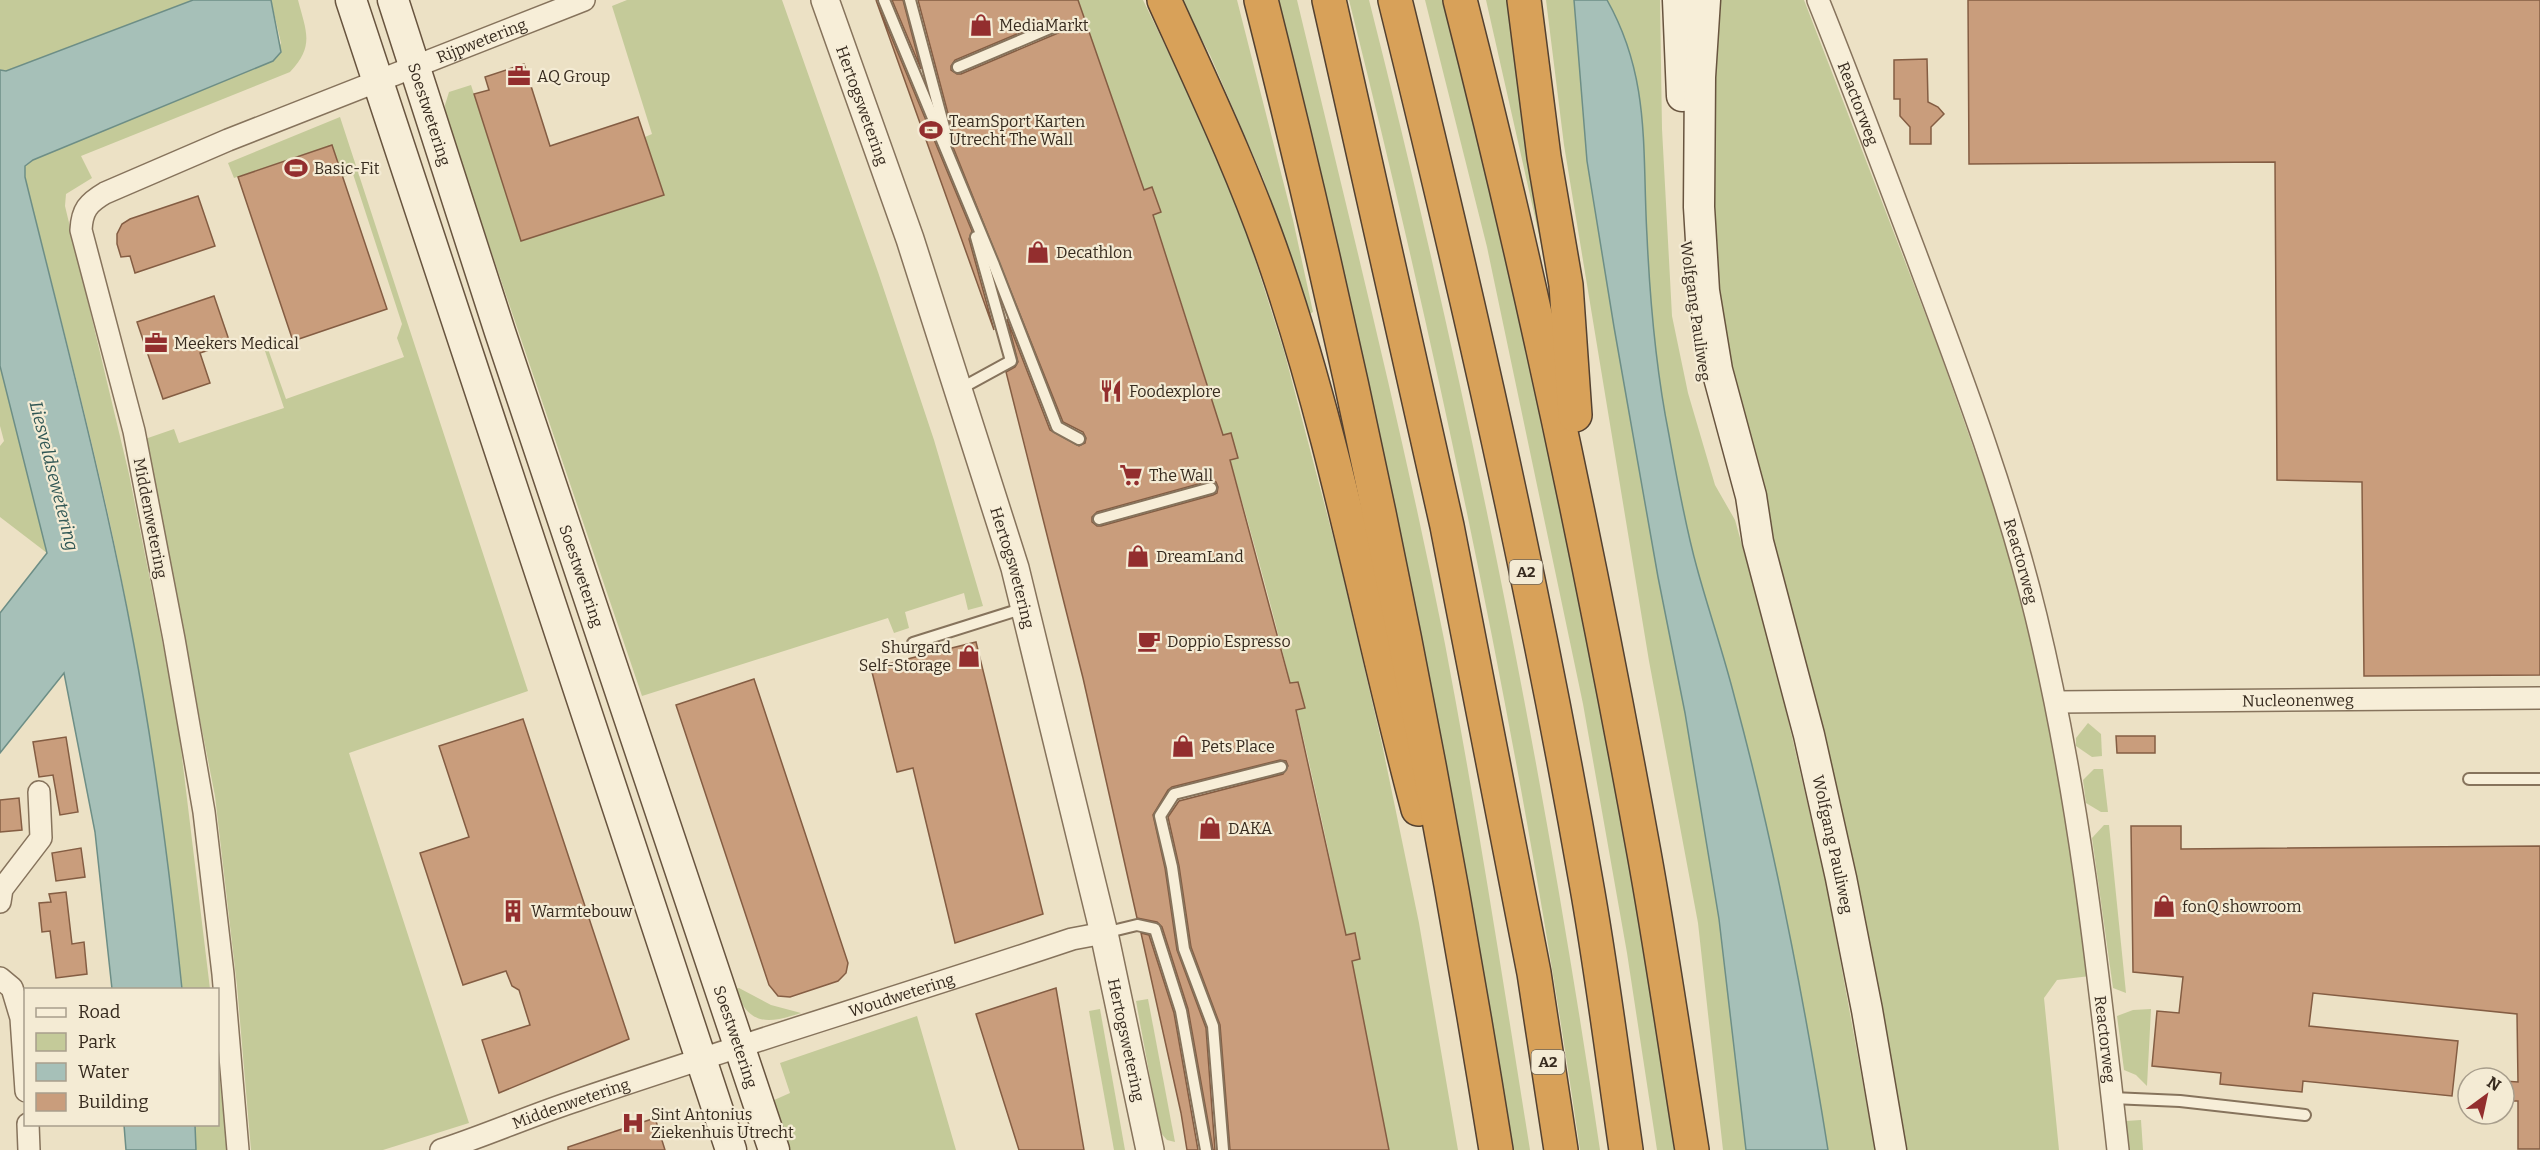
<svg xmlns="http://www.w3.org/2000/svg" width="2540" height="1150" viewBox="0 0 2540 1150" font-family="Bitter,serif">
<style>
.green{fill:#c4ca99}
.water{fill:#a6c0b8;stroke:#6d8e86;stroke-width:1.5}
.building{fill:#c99d7c;stroke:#845d43;stroke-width:1.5;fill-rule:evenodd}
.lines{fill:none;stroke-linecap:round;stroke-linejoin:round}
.service-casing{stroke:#86735c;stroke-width:14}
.minor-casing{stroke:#86735c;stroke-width:24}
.tertiary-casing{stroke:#86735c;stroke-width:30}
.secondary-casing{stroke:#68543f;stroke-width:33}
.motorway-casing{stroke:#544130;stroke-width:36}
.service{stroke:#f7eed8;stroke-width:10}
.minor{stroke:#f7eed8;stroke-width:21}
.tertiary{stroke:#f7eed8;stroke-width:27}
.secondary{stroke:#f7eed8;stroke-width:30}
.motorway{stroke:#d8a159;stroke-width:33}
.labels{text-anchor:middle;stroke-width:4.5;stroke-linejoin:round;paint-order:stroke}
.shield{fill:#f4ebd4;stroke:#706555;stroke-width:1.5}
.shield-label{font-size:15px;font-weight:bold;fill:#372b1f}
.poi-label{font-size:16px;fill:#372b1f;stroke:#f4ebd4;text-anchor:start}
.street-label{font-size:16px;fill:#372b1f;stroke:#f4ebd4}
.water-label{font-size:18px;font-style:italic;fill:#2f5654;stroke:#f4ebd4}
</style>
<rect width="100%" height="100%" fill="#ece1c5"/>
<!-- green -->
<g class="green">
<path d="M 0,0 L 193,0 L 6,71 L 0,70 Z"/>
<path d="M 271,0 L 298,0 C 306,31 315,46 290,72 L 81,156 L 92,178 L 66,194 L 65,206 L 129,474 L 177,716 L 210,989 L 182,989 C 170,873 154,755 133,640 C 106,484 63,330 25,177 L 25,166 L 33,160 L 273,61 L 281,43 Z"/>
<path d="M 627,0 L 782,0 L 878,272 L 934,440 L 983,606 L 968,610 L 964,593 L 905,612 L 909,628 L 894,633 L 888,618 L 642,696 L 446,118 L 445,105 L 449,92 L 471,85 L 521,240 L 663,195 L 645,137 L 652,134 L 612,6 Z"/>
<path d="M 1075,0 L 1143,0 L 1210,138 L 1246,231 L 1284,351 L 1340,563 L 1382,744 L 1419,923 L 1458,1150 L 1387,1150 C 1354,973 1320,796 1275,622 C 1220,411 1152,204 1075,0 Z"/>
<path d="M 1181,0 L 1237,0 L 1293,220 L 1313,312 L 1307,315 L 1263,178 L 1210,55 Z"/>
<path d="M 1277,0 L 1297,0 C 1348,214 1402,428 1445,644 C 1477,812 1503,981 1530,1150 L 1508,1150 Z"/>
<path d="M 1349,0 L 1369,0 C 1465,379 1543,763 1600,1150 L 1580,1150 C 1524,763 1444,379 1349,0 Z"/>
<path d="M 1425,0 L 1445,0 L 1505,245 L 1602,701 L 1678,1150 L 1657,1150 L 1627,953 L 1583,704 L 1487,247 Z"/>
<path d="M 1486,0 L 1509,0 L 1515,58 L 1544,257 Z"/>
<path d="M 1546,0 L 1660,0 L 1662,129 L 1672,316 L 1688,393 L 1715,485 L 1735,520 L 1777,672 L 1827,888 L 1875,1150 L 1723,1150 L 1698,923 L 1649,661 L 1564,145 Z"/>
<path d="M 1711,0 L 1804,0 L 1938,347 L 2003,532 L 2058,747 L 2090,976 L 2057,980 L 2044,998 L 2059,1150 L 1903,1150 L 1714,323 Z"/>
<path d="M 340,117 L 528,691 L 349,753 L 469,1123 L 383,1150 L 251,1150 L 237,986 L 215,796 L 145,439 L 174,429 L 179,443 L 284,408 L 265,351 L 268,349 L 286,399 L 404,357 L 397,338 L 402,324 L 353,174 L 343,177 L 332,145 L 234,178 L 228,163 Z"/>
<path d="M 0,366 L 47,553 L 0,517 L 0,446 L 4,441 L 0,426 Z"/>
<path d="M 2088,723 L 2101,734 L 2102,756 L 2092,757 L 2076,746 L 2076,738 Z"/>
<path d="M 2094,769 L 2103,769 L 2108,812 L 2101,812 L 2086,803 L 2083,780 Z"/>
<path d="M 2104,825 L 2109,825 L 2126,993 L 2113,988 L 2092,838 Z"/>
<path d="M 739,988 L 771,1005 L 801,1013 C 767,1024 749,1026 735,989 Z"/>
<path d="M 1148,999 L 1175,1142 L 1167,1140 L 1160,1132 L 1136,1001 Z"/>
<path d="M 1100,1009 L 1125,1150 L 1114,1150 L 1089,1011 Z"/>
<path d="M 2151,1009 L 2147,1086 L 2136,1075 L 2124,1070 L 2117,1016 L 2133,1010 Z"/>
<path d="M 917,1016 L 956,1150 L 788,1150 L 772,1101 L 790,1093 L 780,1063 Z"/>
<path d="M 218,1062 L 227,1150 L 196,1150 L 195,1125 L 218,1124 Z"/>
<path d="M 2141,1120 L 2143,1150 L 2129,1150 L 2126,1121 Z"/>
</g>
<!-- water -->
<g class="water">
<path d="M 193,0 L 271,0 L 281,52 L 273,61 L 33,160 L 25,166 L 25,177 C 63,331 104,484 133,640 C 155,755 170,873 182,989 L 112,989 L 95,832 L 64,673 L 0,753 L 0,613 L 47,553 L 0,366 L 0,70 L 6,71 Z"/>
<path d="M 1574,0 L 1607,0 C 1651,78 1642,150 1647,236 C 1650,302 1656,370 1669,435 C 1677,479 1685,525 1697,568 C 1709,612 1724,655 1735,699 C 1775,847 1804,999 1828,1150 L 1746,1150 L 1719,919 L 1685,713 L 1658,577 L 1614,327 L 1587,161 Z"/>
<path d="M 124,1125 L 195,1125 L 196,1150 L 126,1150 Z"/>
</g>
<!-- building -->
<g class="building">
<path d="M 876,0 L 972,231 L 969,239 L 994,330 Z"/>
<path d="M 892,0 L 903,0 L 921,69 Z"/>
<path d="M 918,0 L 1078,0 L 1144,190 L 1152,187 L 1161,212 L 1153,215 L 1223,435 L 1231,433 L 1238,458 L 1230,460 L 1290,683 L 1298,682 L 1305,708 L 1296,710 L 1346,935 L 1355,933 L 1360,959 L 1352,961 L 1389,1150 L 1230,1150 L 1220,1025 L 1191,947 L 1179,866 L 1168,817 L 1179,801 L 1283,774 L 1288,766 L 1286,761 L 1280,760 L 1172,787 L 1168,790 L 1153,815 L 1165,868 L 1177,950 L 1206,1028 L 1215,1150 L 1213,1150 L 1188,1009 L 1162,927 L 1157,922 L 1137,918 L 1083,678 L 1006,372 L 1015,367 L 1018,362 L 1007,319 L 1050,430 L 1079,446 L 1085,443 L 1086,438 L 1083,432 L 1063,422 L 953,147 L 955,140 ZM 1053,19 L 1059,20 L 1062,24 L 1061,30 L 1058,33 L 961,74 L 957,74 L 951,70 L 951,66 L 955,60 ZM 1209,481 L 1216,482 L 1218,487 L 1217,493 L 1213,495 L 1101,526 L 1097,526 L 1092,522 L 1092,517 L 1097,512 Z"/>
<path d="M 1968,0 L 2540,0 L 2540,675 L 2364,676 L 2362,482 L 2277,480 L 2275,162 L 1969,164 Z"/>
<path d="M 1927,59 L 1928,102 L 1938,107 L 1944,114 L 1931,127 L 1931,144 L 1910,144 L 1910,127 L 1900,116 L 1900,99 L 1894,99 L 1894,60 Z"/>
<path d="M 524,64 L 550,146 L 638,117 L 664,195 L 521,241 L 474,94 L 489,90 L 485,77 Z"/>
<path d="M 332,145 L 387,309 L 293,341 L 238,177 Z"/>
<path d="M 198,196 L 215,246 L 135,273 L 130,256 L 121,257 L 117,244 L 117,234 L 122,224 L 130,219 Z"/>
<path d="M 214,296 L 230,343 L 200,353 L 210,383 L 163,399 L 137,322 Z"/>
<path d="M 976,642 L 1043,914 L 955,943 L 913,768 L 897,772 L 871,668 Z"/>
<path d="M 754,679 L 848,963 L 846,973 L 838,981 L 790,997 L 778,996 L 769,985 L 676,705 Z"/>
<path d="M 523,719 L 629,1039 L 499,1093 L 482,1040 L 530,1025 L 519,990 L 512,986 L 506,971 L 463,985 L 420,853 L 469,837 L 439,746 Z"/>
<path d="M 2116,736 L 2155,736 L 2155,753 L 2117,753 Z"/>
<path d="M 66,737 L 78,812 L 60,815 L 53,775 L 39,777 L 33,742 Z"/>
<path d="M 19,798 L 22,830 L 0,832 L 0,800 Z"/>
<path d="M 2131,826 L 2181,826 L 2181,849 L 2540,846 L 2540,1149 L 2518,1149 L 2518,1101 L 2504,1101 L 2504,1081 L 2518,1082 L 2517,1014 L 2313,993 L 2309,1026 L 2458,1041 L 2452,1096 L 2303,1081 L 2302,1092 L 2220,1084 L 2221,1073 L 2152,1066 L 2157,1011 L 2179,1013 L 2183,977 L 2133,972 Z"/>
<path d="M 81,848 L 85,877 L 56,881 L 52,853 Z"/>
<path d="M 66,892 L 72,944 L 84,942 L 87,974 L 56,978 L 50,931 L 42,932 L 39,903 L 51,902 L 49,894 Z"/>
<path d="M 1141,933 L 1149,935 L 1174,1013 L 1198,1150 L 1187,1150 L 1181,1113 Z"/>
<path d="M 1056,988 L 1084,1150 L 1019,1150 L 976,1014 Z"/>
<path d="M 655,1118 L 665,1150 L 568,1150 L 568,1147 Z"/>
</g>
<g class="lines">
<!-- service casing -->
<g class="service-casing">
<g id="service">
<path d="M 884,0 L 994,265 L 1057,427 L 1079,439"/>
<path d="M 910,0 L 948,142"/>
<path d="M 958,67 L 1055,26"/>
<path d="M 958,390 L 1011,361 L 976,237"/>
<path d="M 1099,519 L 1211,488"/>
<path d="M 913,643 L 1024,608"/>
<path d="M 2469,779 L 2540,779"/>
<path d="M 1104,933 L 1137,925 L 1155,929 L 1181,1011 L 1206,1150"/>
<path d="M 2112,1098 L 2180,1101 L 2305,1115"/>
<path d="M 1223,1150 L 1213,1026 L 1184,949 L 1172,867 L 1160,816 L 1174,794 L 1281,767"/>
</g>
</g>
<!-- minor casing -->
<g class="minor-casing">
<g id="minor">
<path id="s1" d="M 1818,0 C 1852,84 1883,168 1915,252 C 1960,372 2006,492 2036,616 C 2079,793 2098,970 2118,1150"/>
<path id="s2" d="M 2056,702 L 2540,698"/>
<path d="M 0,902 L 2,889 L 41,838 L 39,792"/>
<path d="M 0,978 L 12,988 L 21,1018 L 26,1091"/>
<path d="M 28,1124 L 29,1150"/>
<path id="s3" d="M 238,1150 L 223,974 L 204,812 L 174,639 L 134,431 L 81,230 C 82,210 88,203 105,193 L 228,140 L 584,0"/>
<path id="s4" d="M 441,1150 C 487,1135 532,1115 578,1100 C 742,1044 908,994 1072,939 L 1104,933"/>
</g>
</g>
<!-- tertiary casing -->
<g class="tertiary-casing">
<g id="tertiary">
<path id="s5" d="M 825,0 L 910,239 L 1015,568 L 1104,933 L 1150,1150"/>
</g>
</g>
<!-- secondary casing -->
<g class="secondary-casing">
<g id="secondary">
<path d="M 351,0 L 731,1150"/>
<path id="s6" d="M 393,0 L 500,332 L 774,1150"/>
<path d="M 1678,0 L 1682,96"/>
<path id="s7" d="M 1705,0 L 1700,77 L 1699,207 L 1704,291 L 1717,370 L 1751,496 L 1758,542 L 1809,735 L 1841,878 L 1867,1010 L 1891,1150"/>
</g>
</g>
<!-- motorway casing -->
<g class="motorway-casing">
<g id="motorway">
<path d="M 1164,0 C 1204,88 1246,176 1277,268 C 1337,445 1370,629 1418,809"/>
<path d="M 1261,0 C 1357,380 1434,763 1496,1150"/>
<path d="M 1329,0 L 1447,526 L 1534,973 L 1561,1150"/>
<path d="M 1395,0 C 1467,292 1534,585 1586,882 C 1602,971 1613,1061 1626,1150"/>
<path d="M 1460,0 C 1532,282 1592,567 1644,853 C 1662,952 1676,1051 1692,1150"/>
<path d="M 1524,0 L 1544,157 L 1566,285 L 1575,415"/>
</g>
</g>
<!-- service -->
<use href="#service" class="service"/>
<!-- minor -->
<use href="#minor" class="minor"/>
<!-- tertiary -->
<use href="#tertiary" class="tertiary"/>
<!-- secondary -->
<use href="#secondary" class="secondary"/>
<!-- motorway -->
<use href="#motorway" class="motorway"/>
</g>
<!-- icons -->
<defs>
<g id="shop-bare" transform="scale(1.8)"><path d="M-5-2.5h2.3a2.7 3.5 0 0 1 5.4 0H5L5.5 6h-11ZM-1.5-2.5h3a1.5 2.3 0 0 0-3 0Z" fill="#932e2e" stroke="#f4ebd4" stroke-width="2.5" paint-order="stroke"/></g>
<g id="office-bare" transform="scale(1.8)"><path d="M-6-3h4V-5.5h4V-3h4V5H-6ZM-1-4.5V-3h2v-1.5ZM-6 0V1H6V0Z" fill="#932e2e" stroke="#f4ebd4" stroke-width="2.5" paint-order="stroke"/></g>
<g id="stadium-bare" transform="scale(1.8)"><path d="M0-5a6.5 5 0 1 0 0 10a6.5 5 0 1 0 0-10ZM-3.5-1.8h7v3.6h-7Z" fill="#932e2e" stroke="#f4ebd4" stroke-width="2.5" paint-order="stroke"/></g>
<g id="restaurant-bare" transform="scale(1.8)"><path d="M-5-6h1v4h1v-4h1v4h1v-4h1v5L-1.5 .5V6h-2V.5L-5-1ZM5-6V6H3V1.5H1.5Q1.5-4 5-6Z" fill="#932e2e" stroke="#f4ebd4" stroke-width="2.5" paint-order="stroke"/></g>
<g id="supermarket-bare" transform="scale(1.8)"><path d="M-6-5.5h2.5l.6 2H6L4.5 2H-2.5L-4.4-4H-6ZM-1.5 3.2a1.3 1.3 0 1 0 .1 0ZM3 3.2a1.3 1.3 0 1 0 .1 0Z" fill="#932e2e" stroke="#f4ebd4" stroke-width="2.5" paint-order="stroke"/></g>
<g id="cafe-bare" transform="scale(1.8)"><path d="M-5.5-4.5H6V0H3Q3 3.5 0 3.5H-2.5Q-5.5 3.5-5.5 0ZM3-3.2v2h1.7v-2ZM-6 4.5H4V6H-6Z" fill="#932e2e" stroke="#f4ebd4" stroke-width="2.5" paint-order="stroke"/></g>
<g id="building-bare" transform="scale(1.8)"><path d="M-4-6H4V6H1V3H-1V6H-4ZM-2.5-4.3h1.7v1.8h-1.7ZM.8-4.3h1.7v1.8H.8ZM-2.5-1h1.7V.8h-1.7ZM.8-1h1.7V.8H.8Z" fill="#932e2e" stroke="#f4ebd4" stroke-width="2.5" paint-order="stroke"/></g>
<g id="hospital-bare" transform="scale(1.8)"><path d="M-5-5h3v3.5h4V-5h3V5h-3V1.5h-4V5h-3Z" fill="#932e2e" stroke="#f4ebd4" stroke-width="2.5" paint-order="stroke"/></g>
</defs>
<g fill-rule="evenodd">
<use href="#shop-bare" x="981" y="25"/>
<use href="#office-bare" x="519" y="76"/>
<use href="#stadium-bare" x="931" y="130"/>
<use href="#stadium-bare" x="296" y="168"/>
<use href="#shop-bare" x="1038" y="252"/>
<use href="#office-bare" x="156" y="343"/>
<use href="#restaurant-bare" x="1111" y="391"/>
<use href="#supermarket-bare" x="1131" y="475"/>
<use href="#shop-bare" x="1138" y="556"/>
<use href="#cafe-bare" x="1149" y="641"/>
<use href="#shop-bare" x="969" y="656"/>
<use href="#shop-bare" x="1183" y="746"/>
<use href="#shop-bare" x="1210" y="828"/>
<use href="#shop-bare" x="2164" y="906"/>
<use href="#building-bare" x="513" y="911"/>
<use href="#hospital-bare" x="633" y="1123"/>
</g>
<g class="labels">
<!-- shield labels -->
<g class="shield">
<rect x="1509.5" y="560" width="33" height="24" rx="4.5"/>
<rect x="1531.5" y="1050" width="33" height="24" rx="4.5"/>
</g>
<g class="shield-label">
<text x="1526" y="577">A2</text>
<text x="1548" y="1067">A2</text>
</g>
<!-- poi labels -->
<g class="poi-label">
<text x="999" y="31">MediaMarkt</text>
<text x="537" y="82">AQ Group</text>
<text x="949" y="127">TeamSport Karten<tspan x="949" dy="18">Utrecht The Wall</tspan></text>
<text x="314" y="174">Basic-Fit</text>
<text x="1056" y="258">Decathlon</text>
<text x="174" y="349">Meekers Medical</text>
<text x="1129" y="397">Foodexplore</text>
<text x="1149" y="481">The Wall</text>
<text x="1156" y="562">DreamLand</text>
<text x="1167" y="647">Doppio Espresso</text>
<text x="951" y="653" text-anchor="end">Shurgard<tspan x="951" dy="18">Self-Storage</tspan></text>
<text x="1201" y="752">Pets Place</text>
<text x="1228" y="834">DAKA</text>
<text x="2182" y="912">fonQ showroom</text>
<text x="531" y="917">Warmtebouw</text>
<text x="651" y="1120">Sint Antonius<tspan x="651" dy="18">Ziekenhuis Utrecht</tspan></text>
</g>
<!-- street labels -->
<g class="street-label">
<text dy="6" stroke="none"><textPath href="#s3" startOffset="1388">Rijpwetering</textPath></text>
<text dy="6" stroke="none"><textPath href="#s1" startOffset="111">Reactorweg</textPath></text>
<text dy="6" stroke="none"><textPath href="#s5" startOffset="112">Hertogswetering</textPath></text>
<text dy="6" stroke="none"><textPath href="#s6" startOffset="120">Soestwetering</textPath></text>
<text transform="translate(1696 311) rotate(82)" y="6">Wolfgang Pauliweg</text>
<text transform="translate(151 518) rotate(79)" y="6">Middenwetering</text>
<text dy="6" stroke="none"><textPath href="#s1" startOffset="597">Reactorweg</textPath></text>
<text dy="6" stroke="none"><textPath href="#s5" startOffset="598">Hertogswetering</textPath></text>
<text dy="6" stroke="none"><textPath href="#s6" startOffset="606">Soestwetering</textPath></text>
<text dy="6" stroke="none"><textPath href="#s2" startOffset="242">Nucleonenweg</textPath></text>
<text dy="6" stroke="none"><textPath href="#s7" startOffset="860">Wolfgang Pauliweg</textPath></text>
<text dy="6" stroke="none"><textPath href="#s4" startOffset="486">Woudwetering</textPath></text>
<text dy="6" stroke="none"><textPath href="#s6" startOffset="1092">Soestwetering</textPath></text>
<text dy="6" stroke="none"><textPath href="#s1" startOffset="1083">Reactorweg</textPath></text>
<text dy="6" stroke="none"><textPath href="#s5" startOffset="1084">Hertogswetering</textPath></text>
<text dy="6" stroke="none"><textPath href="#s4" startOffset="138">Middenwetering</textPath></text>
</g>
<!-- water labels -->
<g class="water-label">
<text transform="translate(54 476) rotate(76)" y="6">Liesveldsewetering</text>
</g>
</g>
<!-- legend -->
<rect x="24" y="988" width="195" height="138" fill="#f4ebd4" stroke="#a89e8c" stroke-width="1.5"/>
<rect x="36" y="1008" width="30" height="9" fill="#f7eed8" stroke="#a89e8c" stroke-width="1.5"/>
<text x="78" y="1018" font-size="18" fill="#372b1f">Road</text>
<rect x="36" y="1033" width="30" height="18" fill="#c4ca99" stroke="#a89e8c" stroke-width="1.5"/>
<text x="78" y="1048" font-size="18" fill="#372b1f">Park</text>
<rect x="36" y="1063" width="30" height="18" fill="#a6c0b8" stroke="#a89e8c" stroke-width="1.5"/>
<text x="78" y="1078" font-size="18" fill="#372b1f">Water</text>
<rect x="36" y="1093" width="30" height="18" fill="#c99d7c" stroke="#a89e8c" stroke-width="1.5"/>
<text x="78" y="1108" font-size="18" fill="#372b1f">Building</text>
<!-- north arrow -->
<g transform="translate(2486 1096) rotate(33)"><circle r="28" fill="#f4ebd4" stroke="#a89e8c" stroke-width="1.5"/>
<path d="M0-4.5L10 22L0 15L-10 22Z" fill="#932e2e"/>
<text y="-9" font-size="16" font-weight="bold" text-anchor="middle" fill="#372b1f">N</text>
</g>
</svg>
